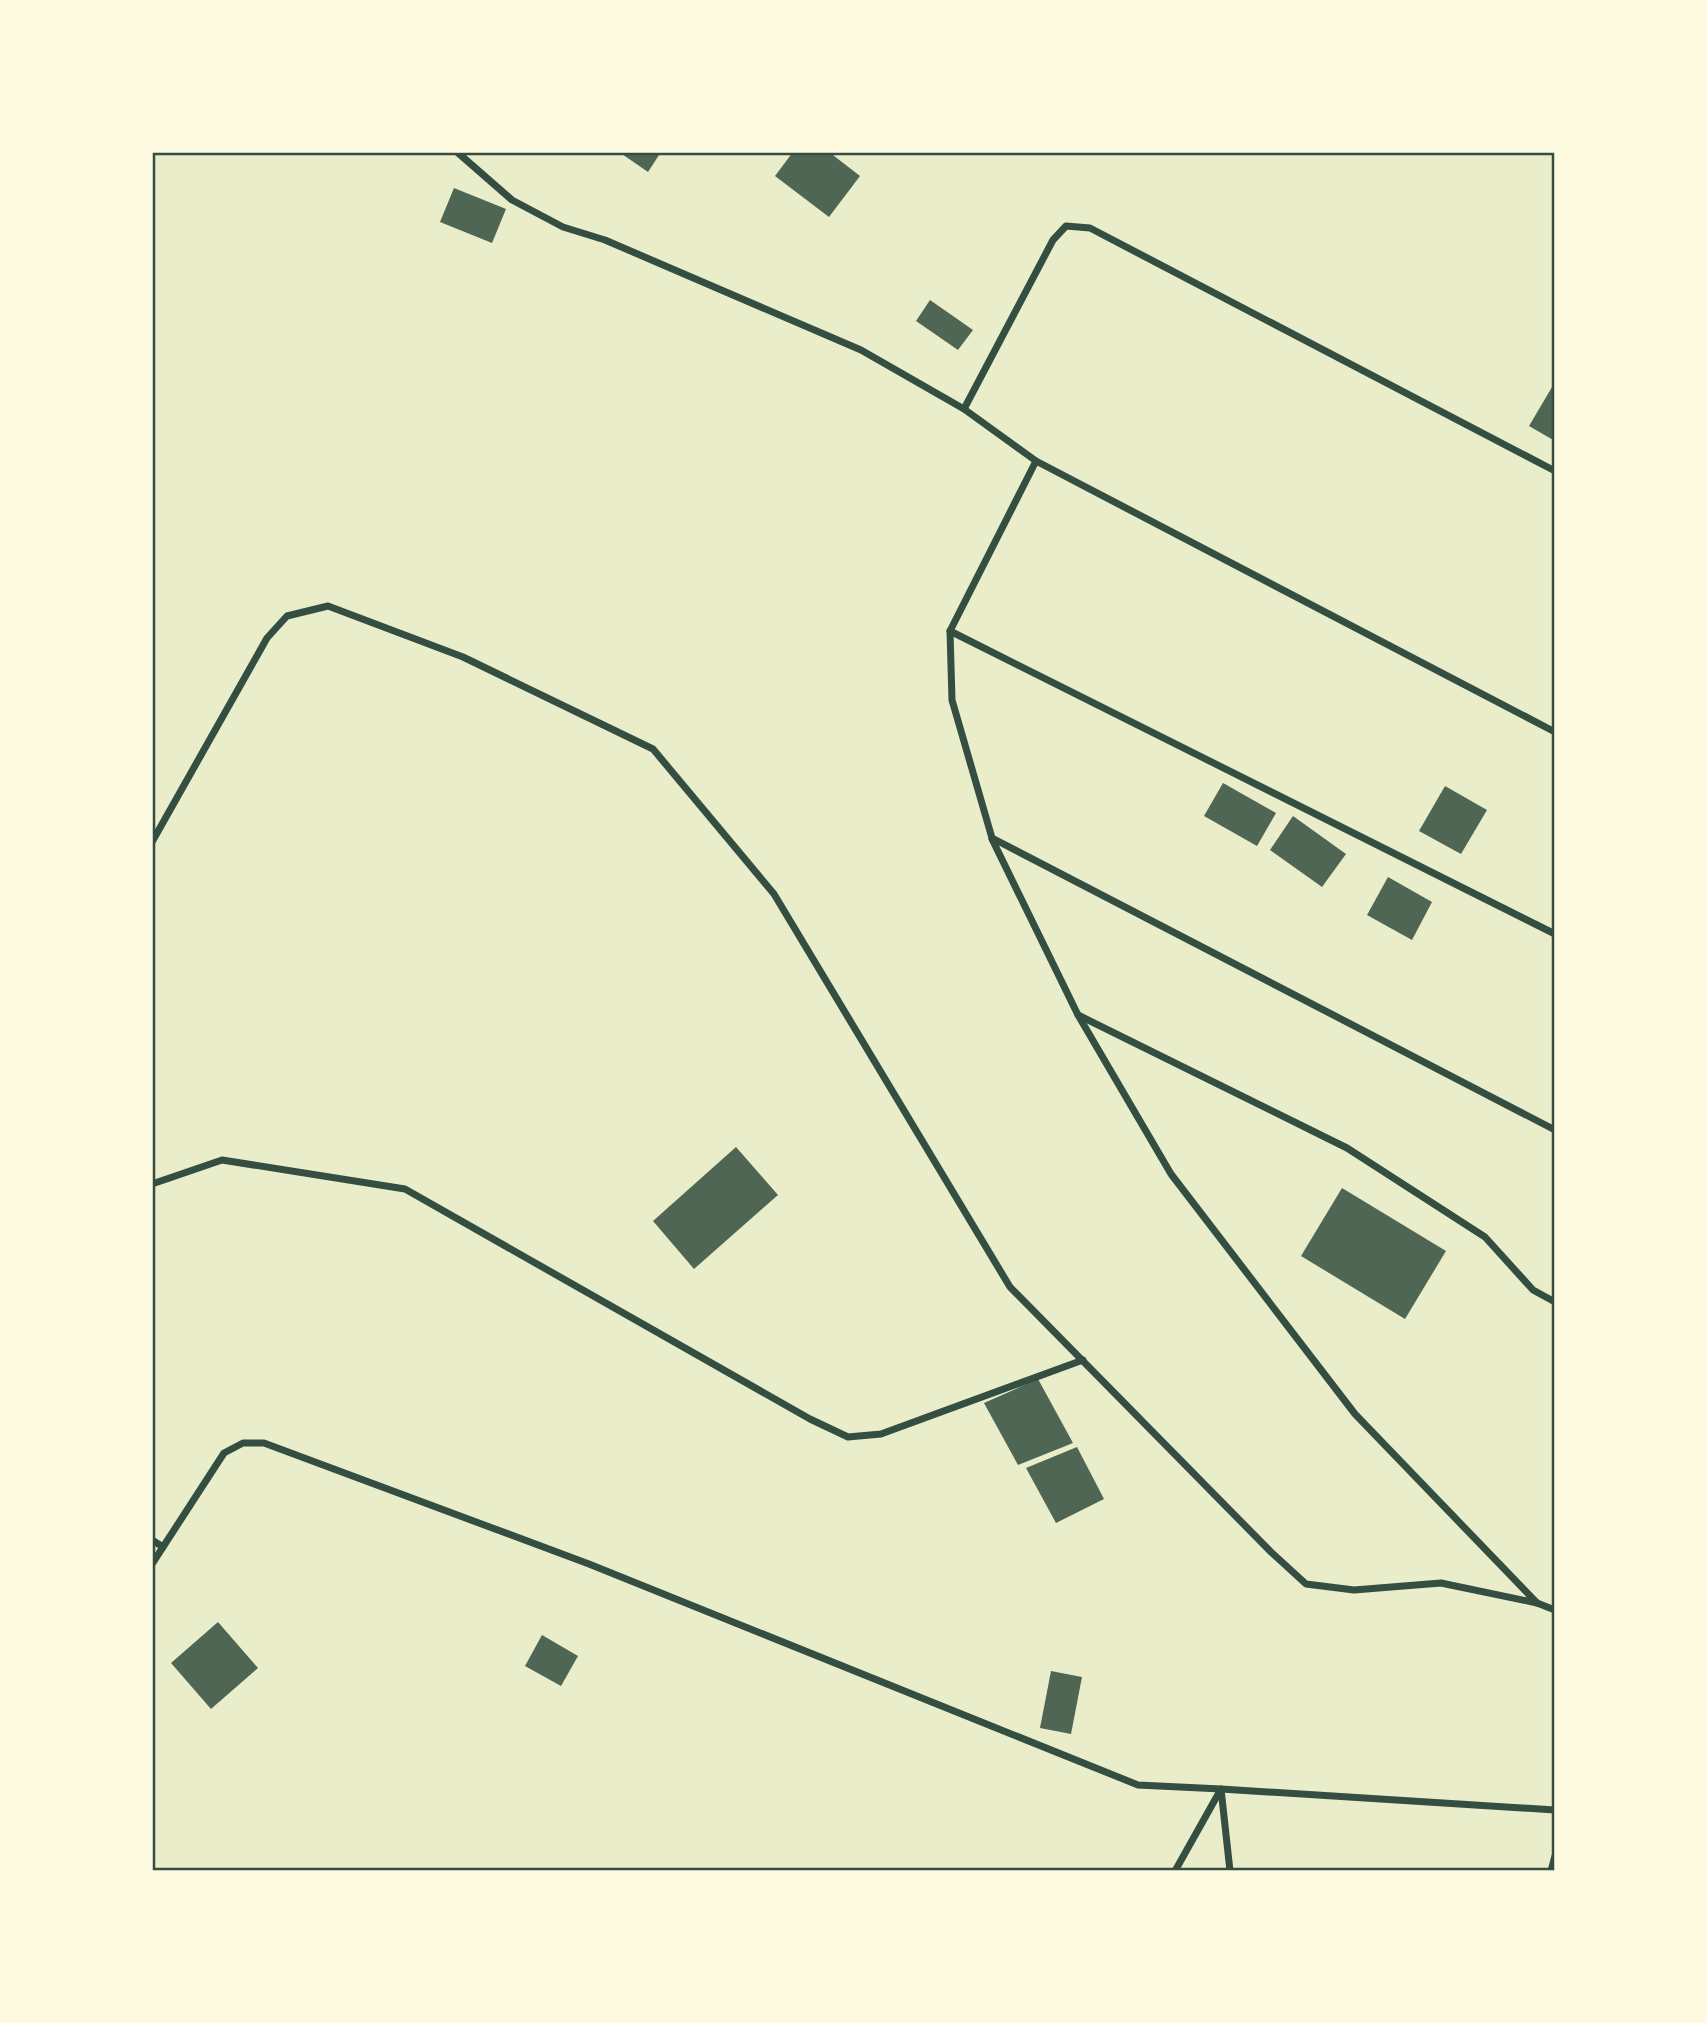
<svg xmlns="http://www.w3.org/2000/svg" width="1707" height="2023" viewBox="0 0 1707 2023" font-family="Signika,sans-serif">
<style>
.building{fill:#4f6655}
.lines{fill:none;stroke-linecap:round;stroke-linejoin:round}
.minor{stroke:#344e41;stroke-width:7}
.neatline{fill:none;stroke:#344e41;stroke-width:2.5}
</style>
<rect width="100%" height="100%" fill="#e9edc9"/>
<!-- building -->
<g class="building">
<path d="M 619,152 L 661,152 L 648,172 Z"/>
<path d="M 793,152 L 829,152 L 860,176 L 829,217 L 775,176 Z"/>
<path d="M 454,188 L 506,209 L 492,243 L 440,222 Z"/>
<path d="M 930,300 L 973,330 L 958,350 L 916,321 Z"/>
<path d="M 1555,382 L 1555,441 L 1529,426 Z"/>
<path d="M 1223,783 L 1276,813 L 1257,846 L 1204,816 Z"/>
<path d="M 1445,786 L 1487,810 L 1461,854 L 1419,831 Z"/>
<path d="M 1293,816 L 1346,854 L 1322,887 L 1270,850 Z"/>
<path d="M 1388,877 L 1432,902 L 1412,940 L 1367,915 Z"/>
<path d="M 736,1147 L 778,1195 L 694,1269 L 653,1221 Z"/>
<path d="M 1342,1188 L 1446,1251 L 1405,1319 L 1301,1256 Z"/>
<path d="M 1038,1379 L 1073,1443 L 1018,1465 L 984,1403 Z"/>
<path d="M 1077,1447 L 1104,1499 L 1056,1523 L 1026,1468 Z"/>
<path d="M 218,1622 L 258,1668 L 211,1709 L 171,1663 Z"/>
<path d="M 542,1635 L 578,1656 L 561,1686 L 525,1666 Z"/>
<path d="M 1051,1671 L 1082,1677 L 1071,1734 L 1040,1728 Z"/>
</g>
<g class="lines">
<!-- minor -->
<g class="minor">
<path d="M 457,152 L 512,200 L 563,227 L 605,240 L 861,350 L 964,409 L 1036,461"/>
<path d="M 964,409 L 1053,240 L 1066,226 L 1090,228 L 1555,471"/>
<path d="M 950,631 L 1555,934"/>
<path d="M 1555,732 L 1036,461 L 950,631 L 952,700 L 992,838 L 1555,1130"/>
<path d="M 992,839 L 1078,1015 L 1347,1148 L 1485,1237 L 1533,1290 L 1555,1302"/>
<path d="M 152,842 L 267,638 L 287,616 L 328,606 L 463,657 L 653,749 L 774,894 L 1010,1287 L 1271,1552 L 1306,1584 L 1354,1590 L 1441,1583 L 1537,1603"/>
<path d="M 1078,1015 L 1171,1174 L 1355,1414 L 1537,1603 L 1555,1610"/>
<path d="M 152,1184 L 222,1160 L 405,1189 L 810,1419 L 848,1437 L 881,1434 L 1083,1360"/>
<path d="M 152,1540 L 163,1547"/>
<path d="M 152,1564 L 224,1453 L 243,1443 L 264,1443 L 589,1564 L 1138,1785 L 1221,1789 L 1230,1871"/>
<path d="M 1175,1871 L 1221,1789 L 1555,1810"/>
<path d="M 1551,1871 L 1555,1856"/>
</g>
</g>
<!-- border -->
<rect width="1707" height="2023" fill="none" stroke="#fefae0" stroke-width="308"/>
<rect x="154" y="154" width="1399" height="1715" class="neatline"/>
</svg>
